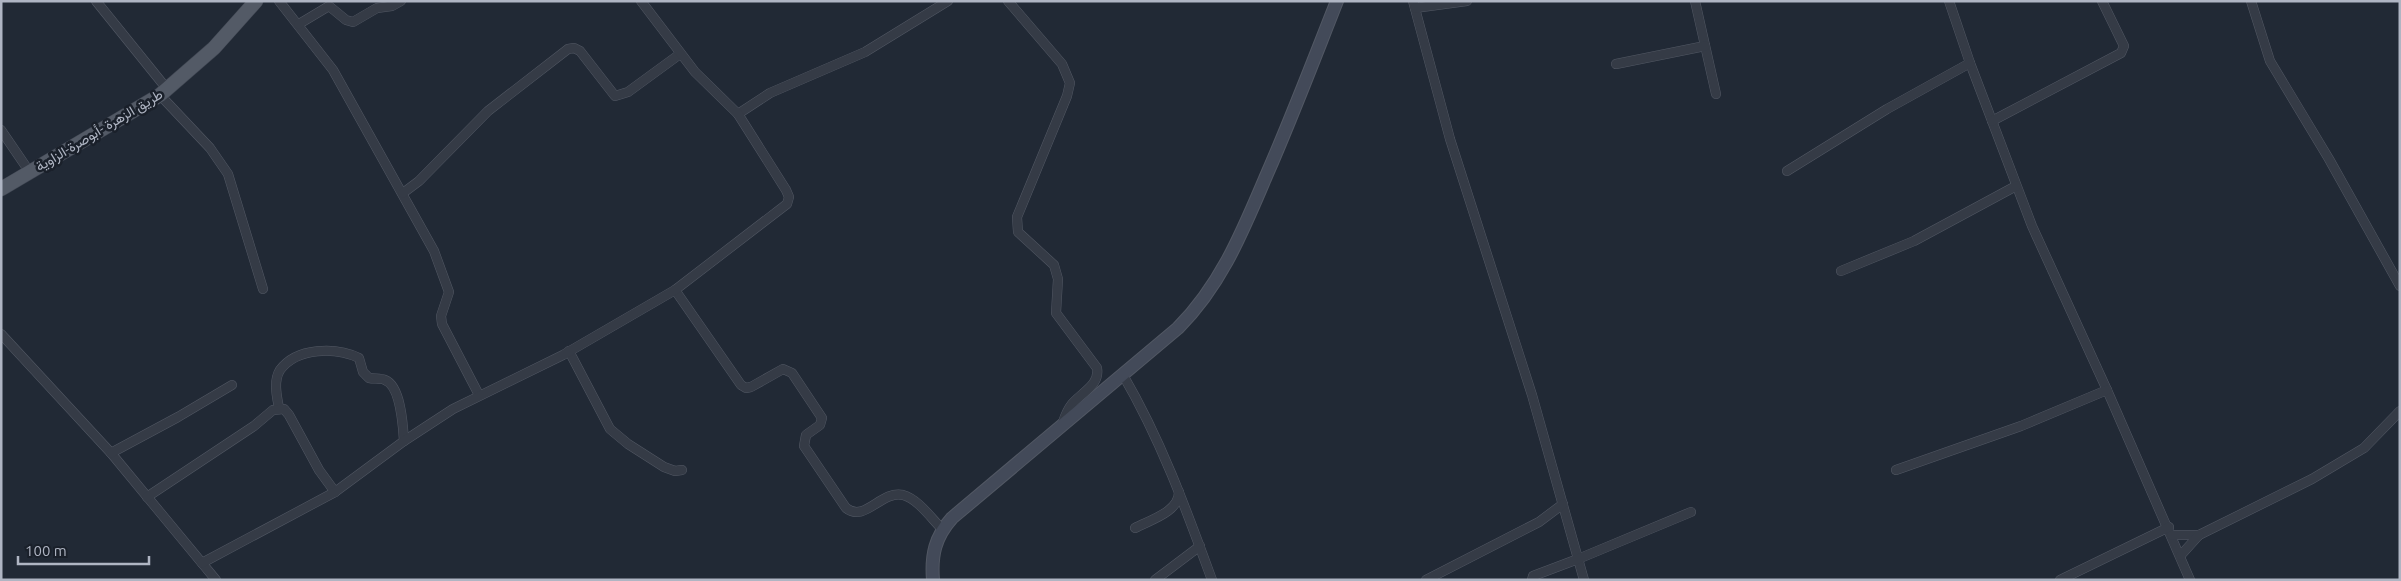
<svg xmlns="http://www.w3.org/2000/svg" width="2401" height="581" viewBox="0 0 2401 581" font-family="Ubuntu,Vazirmatn,sans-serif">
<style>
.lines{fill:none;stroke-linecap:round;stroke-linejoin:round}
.minor-casing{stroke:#525864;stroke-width:10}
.secondary-casing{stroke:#525864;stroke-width:14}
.primary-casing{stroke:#3e4450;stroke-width:15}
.minor{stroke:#353b46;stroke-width:9}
.secondary{stroke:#434a59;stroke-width:12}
.primary{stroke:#535a66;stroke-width:14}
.labels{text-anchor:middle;stroke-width:5;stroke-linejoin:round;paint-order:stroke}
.street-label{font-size:14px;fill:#afb5c3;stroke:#1a202a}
</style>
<rect width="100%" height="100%" fill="#212935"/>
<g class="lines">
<!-- minor casing -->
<g class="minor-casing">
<g id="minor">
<path d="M 96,1 L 167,89"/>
<path d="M 279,1 L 333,70 L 434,251 L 449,292 L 441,316 L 442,324 L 479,395"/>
<path d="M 1008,1 L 1062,64 L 1070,83 L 1067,96 L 1017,217 L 1018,232 L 1054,265 L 1058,279 L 1056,313 L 1097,368 C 1100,385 1082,392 1072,404 C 1068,409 1065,416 1063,422"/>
<path d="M 1413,1 L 1450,139 L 1532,395 L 1584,580"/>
<path d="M 1695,1 L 1716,94"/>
<path d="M 1949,1 L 1970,63 L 2032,226 L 2107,390 L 2190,580"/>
<path d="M 2251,1 L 2270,61 L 2329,159 L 2400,286"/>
<path d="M 1415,8 L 1467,1"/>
<path d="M 299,24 L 329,6 L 346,20 L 353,22 L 377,8 L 392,6 L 401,1"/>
<path d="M 1616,64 L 1705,46"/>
<path d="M 160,95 L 210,148 L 228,174 L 263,289"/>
<path d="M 738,114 L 770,93 L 865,52 L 948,1"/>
<path d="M 1992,121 L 2121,53 L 2124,46 L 2102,1"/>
<path d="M 1,130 L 29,171"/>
<path d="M 1787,171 L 1887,109 L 1970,63"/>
<path d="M 403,193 L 419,181 L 488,111 L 568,49 L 574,48 L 580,51 L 615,96 L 628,92 L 680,54"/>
<path d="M 1841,271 L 1914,241 L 2016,186"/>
<path d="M 675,290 L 741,385 L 746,388 L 751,387 L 783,369 L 792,373 L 822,418 L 820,425 L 806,435 L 804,446 L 846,508 C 865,523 881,490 903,495 C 918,499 931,518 942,529"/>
<path d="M 1,334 L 111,453 L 216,580"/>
<path d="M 569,351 L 610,429 L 628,444 L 664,467 L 675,471 L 682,470"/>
<path d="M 1123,375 C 1161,440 1186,509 1212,580"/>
<path d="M 279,408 C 277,397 273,381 280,370 C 297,347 336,347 359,358 L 363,372 L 369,378 C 374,379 381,378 385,380 C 401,386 403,426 404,441"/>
<path d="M 111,453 L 178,417 L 232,385"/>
<path d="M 1896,470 L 2021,426 L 2107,390"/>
<path d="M 147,497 L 254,426 L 273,410 L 284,409 L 289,415 L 319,470 L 335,492"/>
<path d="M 1135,528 C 1150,520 1179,512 1179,492"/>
<path d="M 2172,535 L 2199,535 L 2312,479 L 2364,448 L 2400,411"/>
<path d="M 2181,555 L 2199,535"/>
<path d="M 202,563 L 335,492 L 404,441 L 453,409 L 563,355 L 675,290 L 787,204 L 789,197 L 786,190 L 738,114 L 695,72 L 641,1"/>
<path d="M 1155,580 L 1200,546"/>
<path d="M 1426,580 L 1539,522 L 1563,504"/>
<path d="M 1532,580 L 1533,576 L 1578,559 L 1691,512"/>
<path d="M 2060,580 L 2169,527"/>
</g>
</g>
<!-- secondary casing -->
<g class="secondary-casing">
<path id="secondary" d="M 933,580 C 931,555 935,537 952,518 L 1178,328 C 1222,284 1243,230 1267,174 C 1292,117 1314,59 1337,1"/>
</g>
<!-- primary casing -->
<g class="primary-casing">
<path id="primary" d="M 1,189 L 160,95 L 214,48 L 256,1"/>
</g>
<!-- minor -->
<use href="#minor" class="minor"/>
<!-- secondary -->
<use href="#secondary" class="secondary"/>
<!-- primary -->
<use href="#primary" class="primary"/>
</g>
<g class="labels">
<!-- street labels -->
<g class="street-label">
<text transform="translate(99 130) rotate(-31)" y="5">طريق الزهرة -أبوصرة-الزاوية</text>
</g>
</g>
<!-- border -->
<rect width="2401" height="581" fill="none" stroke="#afb5c3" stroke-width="5"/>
<!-- scale -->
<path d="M18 556v8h131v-8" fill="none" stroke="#afb5c3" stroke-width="2.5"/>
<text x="25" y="556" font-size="15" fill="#afb5c3" stroke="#1a202a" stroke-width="4" paint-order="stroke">100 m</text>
</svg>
